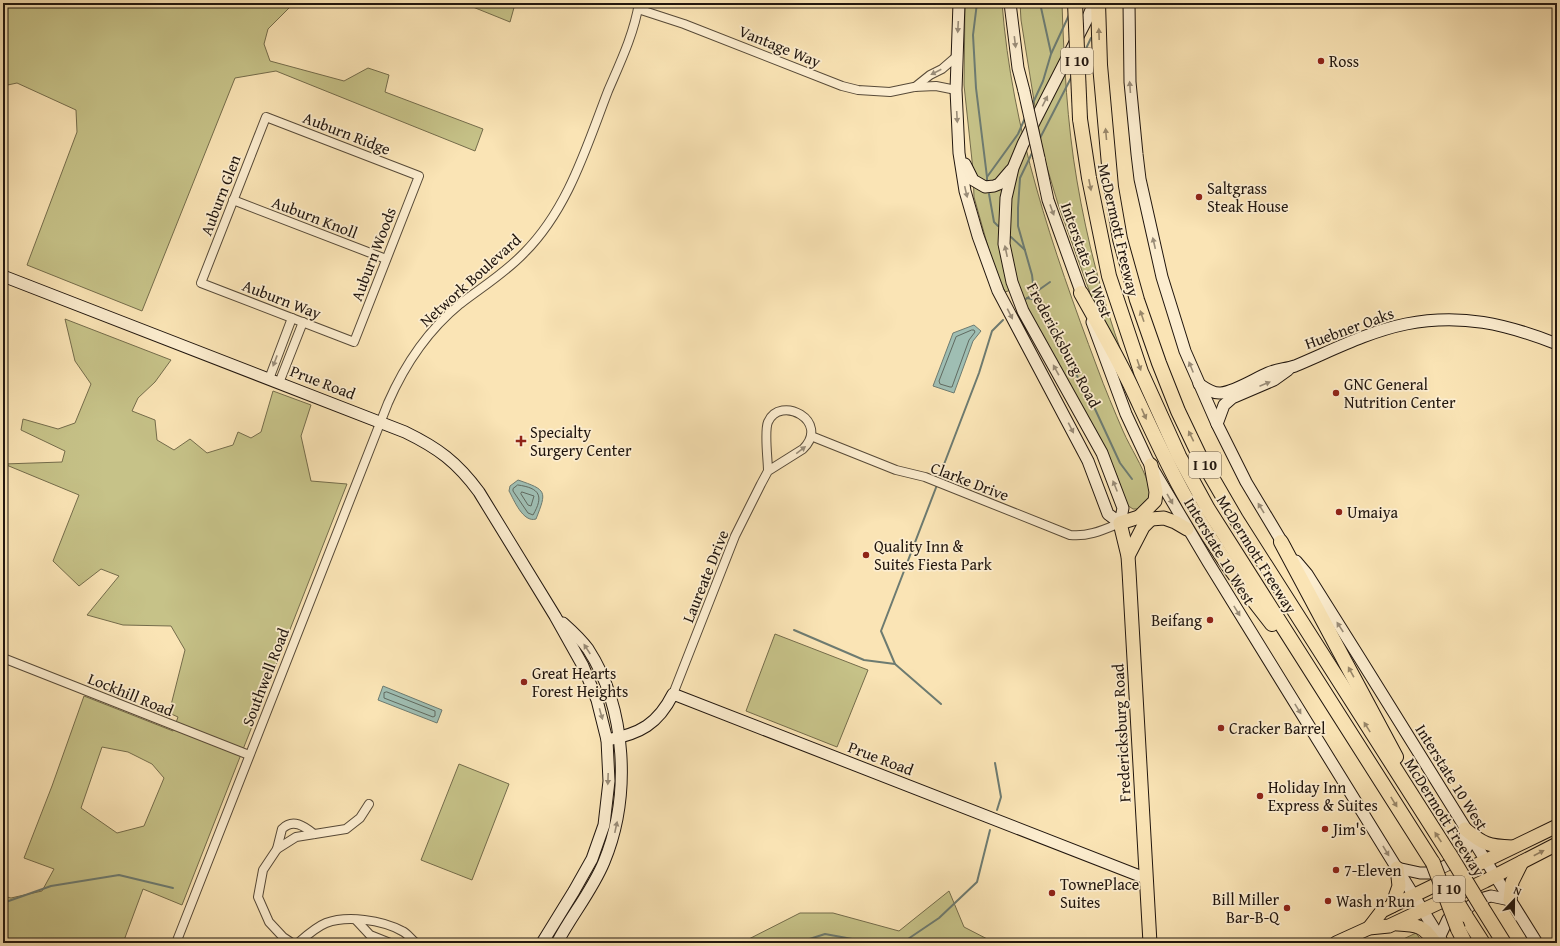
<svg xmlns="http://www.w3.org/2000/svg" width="1560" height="946" viewBox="0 0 1560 946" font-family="'Gentium Book Plus',serif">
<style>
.green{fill:#c6c288;stroke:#746c4b;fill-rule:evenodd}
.water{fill:#9fbeb3;stroke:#6d7b71}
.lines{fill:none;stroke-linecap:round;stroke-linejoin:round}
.shore{stroke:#606a60;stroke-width:1}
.stream{stroke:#6d7b71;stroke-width:2}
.street-casing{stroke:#574a38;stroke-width:10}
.secondary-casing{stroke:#21160e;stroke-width:13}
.primary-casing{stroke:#21160e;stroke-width:15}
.highway-casing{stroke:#21160e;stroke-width:16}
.street{stroke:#fcedcf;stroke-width:8}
.secondary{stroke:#fcedcf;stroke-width:11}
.primary{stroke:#fae4b5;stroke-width:13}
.highway{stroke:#fae4b5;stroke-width:14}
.secondary-bridge-casing{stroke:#21160e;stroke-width:13;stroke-linecap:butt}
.highway-bridge-casing{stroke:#21160e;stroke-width:16;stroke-linecap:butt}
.secondary-bridge{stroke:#fcedcf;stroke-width:11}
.highway-bridge{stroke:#fae4b5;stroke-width:14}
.oneway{fill:#998c78}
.oneway2{fill:#98876a}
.poi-dot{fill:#8f2418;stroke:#fcedcf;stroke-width:1.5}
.labels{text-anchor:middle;stroke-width:3.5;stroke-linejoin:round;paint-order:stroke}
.shield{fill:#fcedcf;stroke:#635648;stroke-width:1}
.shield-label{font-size:15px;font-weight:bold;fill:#21160e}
.street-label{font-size:16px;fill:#21160e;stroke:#fcedcf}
.poi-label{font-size:16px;fill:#21160e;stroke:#fcedcf;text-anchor:start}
</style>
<rect width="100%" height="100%" fill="#fae4b5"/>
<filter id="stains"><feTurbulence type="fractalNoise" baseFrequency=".005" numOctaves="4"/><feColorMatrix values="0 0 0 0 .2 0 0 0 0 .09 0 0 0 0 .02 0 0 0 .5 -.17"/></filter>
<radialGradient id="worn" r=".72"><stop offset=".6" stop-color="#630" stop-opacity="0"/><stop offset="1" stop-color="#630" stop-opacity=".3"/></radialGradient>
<!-- green -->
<g class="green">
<path d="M 3,3 L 294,3 L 268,29 L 264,44 L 270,61 L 344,81 L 368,68 L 389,75 L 385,92 L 483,129 L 475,151 L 276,71 L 235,78 L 142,311 L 27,265 L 77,132 L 76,110 L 17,83 L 3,86 Z"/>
<path d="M 463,3 L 512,3 L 515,4 L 510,22 Z"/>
<path d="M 965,3 L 1002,3 C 1012,131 1052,247 1097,367 C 1105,389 1114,410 1123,431 C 1131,449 1142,465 1148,483 C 1150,488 1150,495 1150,501 L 1139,509 L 1133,509 L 1127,505 L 1117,476 L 1108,457 L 1048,348 L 1017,288 L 1005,292 L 992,261 L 974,197 L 973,170 L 964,85 Z"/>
<path d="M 1020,3 L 1062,3 C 1064,62 1067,123 1077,181 C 1087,240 1102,298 1122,354 L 1094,304 L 1058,204 L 1043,154 L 1035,107 L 1021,20 Z"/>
<path d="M 65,319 L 171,360 L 155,382 L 138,398 L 132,411 L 155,420 L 157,440 L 174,450 L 190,439 L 207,453 L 233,445 L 238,432 L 251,438 L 261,432 L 273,391 L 311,405 L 301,436 L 311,481 L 347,484 L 182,905 L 143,889 L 123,943 L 3,943 L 3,896 L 11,898 L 42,891 L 54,869 L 24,858 L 52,786 L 84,696 L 173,731 L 178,717 L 169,713 L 185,650 L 171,626 L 123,625 L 87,615 L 119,576 L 101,569 L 79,586 L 53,561 L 79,495 L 4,464 L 62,462 L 65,451 L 21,430 L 23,419 L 58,429 L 75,423 L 91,384 L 75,361 ZM 102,747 L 128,752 L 152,764 L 164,778 L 144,826 L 117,833 L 81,808 Z"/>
<path d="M 775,634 L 868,670 L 837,747 L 746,711 Z"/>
<path d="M 459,764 L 509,784 L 472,880 L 421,860 Z"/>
<path d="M 949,891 L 964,927 L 995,943 L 741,943 L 800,913 L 833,913 L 899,931 Z"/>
<path d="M 1416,933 L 1423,943 L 1395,943 Z"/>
</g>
<!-- water -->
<g class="water">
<path d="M 974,325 L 981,331 L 973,341 L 954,393 L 933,386 L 953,333 Z"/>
<path d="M 518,480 C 547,490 547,491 536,519 C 523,523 514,500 509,491 L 510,486 Z"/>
<path d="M 383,686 L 442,710 L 437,723 L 378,700 Z"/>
</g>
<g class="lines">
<!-- shore -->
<g class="shore">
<path d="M 972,330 L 974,330 L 975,332 L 969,340 L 952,387 L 950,387 L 940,384 L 939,381 L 956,337 Z"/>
<path d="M 518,485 C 540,488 544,496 533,515 L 528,513 L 513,491 L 513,489 Z"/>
<path d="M 522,492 L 534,496 L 531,506 L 528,505 L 521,494 Z"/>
<path d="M 387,692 L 435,711 L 435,716 L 433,717 L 384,698 L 384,693 Z"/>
</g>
<!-- stream -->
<g class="stream">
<path d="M 977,3 L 973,35 L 976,88 L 987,177"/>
<path d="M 1040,3 L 1051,53"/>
<path d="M 1083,55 L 1091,38"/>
<path d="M 1032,105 L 1043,81 L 1051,54 L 1069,15"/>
<path d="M 1039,140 L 1072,76"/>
<path d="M 1033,151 L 1020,178 L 1018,208 L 1018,226 L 1032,275 L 1034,292"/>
<path d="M 987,181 L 987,177 L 1018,134 L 1025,118"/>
<path d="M 989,194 L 994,222 L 998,226"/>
<path d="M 1011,237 L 1025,250"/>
<path d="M 1027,298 L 1032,299 L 1037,302 L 1095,409 L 1120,463 L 1132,479"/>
<path d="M 1026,299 L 1050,282"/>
<path d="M 938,480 L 979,373 L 992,331 L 1003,320"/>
<path d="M 937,485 L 881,631 L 895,664 L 941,704"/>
<path d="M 794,630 L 864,660 L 895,664"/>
<path d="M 995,763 L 1001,797 L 997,810"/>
<path d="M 3,903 L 51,886 L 119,875 L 173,888"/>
<path d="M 797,943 L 825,934 L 874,943"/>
<path d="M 902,943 L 939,918 L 977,882 L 990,830"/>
</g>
<!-- street casing -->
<g class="street-casing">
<g id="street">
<path d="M 638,9 L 684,24 L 842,86 L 858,90 L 890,92 L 914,87 L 936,86 L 956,90"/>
<path d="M 915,87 L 930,75 L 942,69 L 957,56"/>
<path d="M 266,117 L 419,176 L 354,342 L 201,283 Z"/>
<path d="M 233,200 L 386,259"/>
<path d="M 269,379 L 292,318"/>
<path d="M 279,383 L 303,322"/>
<path d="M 811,436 L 896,470 L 925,477 L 1070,535 C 1088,537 1103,530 1120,523"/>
<path d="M 3,658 L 249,755"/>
<path d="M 673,694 L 735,536 L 761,484 L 768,471 L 803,449 C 831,421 780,394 768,422 C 764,431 768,460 768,471"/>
<path d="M 277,849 L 282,829 C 293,818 304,826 314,834"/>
<path d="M 356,920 L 370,935 L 390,943"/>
<path d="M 176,943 L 388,403 C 405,364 427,331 460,304 C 482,287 505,273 524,253 C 568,209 586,148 608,91 C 620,63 634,34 639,3"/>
<path d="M 292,943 L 283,937 L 269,922 L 258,897 L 263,870 L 277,849 L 296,837 L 346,829 L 360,818 L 369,804"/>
<path d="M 298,943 C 306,936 316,927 326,923 C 347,915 382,920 402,931 C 407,933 411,939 416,943"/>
</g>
</g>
<!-- secondary casing -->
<g class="secondary-casing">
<g id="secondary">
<path d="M 959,3 L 956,90 L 959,153 L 965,191 L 978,236 L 998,291 L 1088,461 L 1108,514 L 1120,523 L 1123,508 L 1102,453 L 1023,311 L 1012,282 L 1004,244 L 1006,198 L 1013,168 L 1023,144 L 1088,17 L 1094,3"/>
<path d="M 1010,3 L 1018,68 L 1024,91"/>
<path d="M 1129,3 L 1130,82 L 1137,154 L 1140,179 L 1162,277 L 1185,351 L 1217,424 L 1246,482 L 1285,547"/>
<path d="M 1039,158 L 1048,200 L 1084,300"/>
<path d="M 965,164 L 973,180 L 985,187 L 994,186 L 999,184 L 1011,170"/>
<path d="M 3,276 L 405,432 C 438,448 457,462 479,492 L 555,616 L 583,666 L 597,700 L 607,740 L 609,781 L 604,825 L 592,859 L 574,891 L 542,943"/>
<path d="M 1092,322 L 1126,414 L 1147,459 L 1208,562 L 1443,943"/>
<path d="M 1199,384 C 1205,388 1213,394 1221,393 C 1236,391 1254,379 1268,373 C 1277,369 1286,369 1295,366 C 1331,351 1367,332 1406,324 C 1461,313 1506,324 1557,344"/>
<path d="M 1217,424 L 1224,405 L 1232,398 L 1274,380 L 1288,370"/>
<path d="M 1296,561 L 1307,574 L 1361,660 L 1537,943"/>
<path d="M 607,740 C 640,734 658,724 673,694 L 1145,878"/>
<path d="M 1397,868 L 1420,873 L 1431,873 L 1460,859 L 1467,847 L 1465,831"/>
<path d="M 1439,938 L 1448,919 L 1484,898 L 1491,896 L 1510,900"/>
<path d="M 557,943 C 571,916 592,891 604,862 C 631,797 627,709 588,649 C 581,639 572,631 563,623"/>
</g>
</g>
<!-- primary casing -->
<g class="primary-casing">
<g id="primary">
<path d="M 1139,517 L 1155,501 L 1156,492 L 1151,465"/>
<path d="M 1128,556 L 1143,527 L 1151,519"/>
<path d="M 1465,829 C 1483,844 1488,846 1512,847"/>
<path d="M 1510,900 L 1512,882 L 1522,862"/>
<path d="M 1392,906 L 1399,886 L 1397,868"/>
<path d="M 1397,924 C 1417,925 1423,925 1435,943"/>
<path d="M 1369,928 L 1382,911 L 1392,906 L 1557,826"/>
<path d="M 1150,943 L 1129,571 L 1128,556 L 1120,523 L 1139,517 L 1151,519 L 1164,518 L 1175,522 L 1187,529"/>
<path d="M 1336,943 L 1369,928 L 1389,926 L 1485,881 L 1557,844"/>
</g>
</g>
<!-- highway casing -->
<g class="highway-casing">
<g id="highway">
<path d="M 1098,3 L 1100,65 L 1111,187 L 1120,239 L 1137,300 L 1159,363 L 1178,411 L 1200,457 L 1236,519 L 1450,855"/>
<path d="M 1080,119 L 1089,178 L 1109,276 L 1141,372 L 1179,456 L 1208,509 L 1433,863"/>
<path d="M 1081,293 C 1098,323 1115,353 1130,384 C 1147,420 1163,456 1182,491 C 1208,538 1238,582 1272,624"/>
<path d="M 1281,542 L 1396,757"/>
<path d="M 1481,906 L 1504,943"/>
<path d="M 1465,915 L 1483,943"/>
<path d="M 1458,929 L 1465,943"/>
</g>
</g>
<!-- street -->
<use href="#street" class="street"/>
<!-- secondary -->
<use href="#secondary" class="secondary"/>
<!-- primary -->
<use href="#primary" class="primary"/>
<!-- highway -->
<use href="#highway" class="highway"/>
<!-- secondary-bridge casing -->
<g class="secondary-bridge-casing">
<path id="secondary-bridge" d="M 1024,91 L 1039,158"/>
</g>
<!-- highway-bridge casing -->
<g class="highway-bridge-casing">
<g id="highway-bridge">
<path d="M 1075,3 L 1080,119"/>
<path d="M 1450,855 L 1481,906"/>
<path d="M 1433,863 L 1458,929"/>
<path d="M 1448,887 L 1465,915"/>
</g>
</g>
<!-- secondary-bridge -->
<use href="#secondary-bridge" class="secondary-bridge"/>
<!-- highway-bridge -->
<use href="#highway-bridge" class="highway-bridge"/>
</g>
<!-- one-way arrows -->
<defs><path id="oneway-solid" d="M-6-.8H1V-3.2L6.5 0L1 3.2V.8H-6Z"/></defs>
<g class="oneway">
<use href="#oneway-solid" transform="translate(958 27) rotate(93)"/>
<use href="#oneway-solid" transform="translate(1015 42) rotate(83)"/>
<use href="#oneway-solid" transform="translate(936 72) rotate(153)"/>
<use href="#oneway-solid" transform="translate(1130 87) rotate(-94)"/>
<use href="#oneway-solid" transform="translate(1045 101) rotate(-63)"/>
<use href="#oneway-solid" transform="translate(957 117) rotate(87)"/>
<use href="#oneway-solid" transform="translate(966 192) rotate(77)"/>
<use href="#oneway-solid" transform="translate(1052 210) rotate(70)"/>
<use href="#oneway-solid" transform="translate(1154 243) rotate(-103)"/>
<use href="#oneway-solid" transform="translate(1006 251) rotate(-102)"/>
<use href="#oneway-solid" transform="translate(1010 314) rotate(63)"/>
<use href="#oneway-solid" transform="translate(275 361) rotate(111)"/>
<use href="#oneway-solid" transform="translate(1191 367) rotate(-112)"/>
<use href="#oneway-solid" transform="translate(1056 370) rotate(-119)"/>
<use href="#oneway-solid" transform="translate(1265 384) rotate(-23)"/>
<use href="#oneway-solid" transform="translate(1071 428) rotate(63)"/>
<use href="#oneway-solid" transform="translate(801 450) rotate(-37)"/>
<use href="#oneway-solid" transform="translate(1115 486) rotate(-112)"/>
<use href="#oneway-solid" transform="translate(1170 499) rotate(60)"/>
<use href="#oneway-solid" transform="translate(1261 508) rotate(-121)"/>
<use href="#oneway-solid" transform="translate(1237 611) rotate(58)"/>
<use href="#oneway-solid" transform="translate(1340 627) rotate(-123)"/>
<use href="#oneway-solid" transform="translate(587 649) rotate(-123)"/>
<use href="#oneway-solid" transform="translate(1298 709) rotate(58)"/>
<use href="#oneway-solid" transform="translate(601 714) rotate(74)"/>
<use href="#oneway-solid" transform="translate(608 779) rotate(92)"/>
<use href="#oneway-solid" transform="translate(616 827) rotate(-78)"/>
<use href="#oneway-solid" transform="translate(1386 851) rotate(59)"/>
</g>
<g class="oneway2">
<use href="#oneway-solid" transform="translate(1099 34) rotate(-92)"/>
<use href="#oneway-solid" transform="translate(1106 134) rotate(-95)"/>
<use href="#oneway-solid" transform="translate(1090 185) rotate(79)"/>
<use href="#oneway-solid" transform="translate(1142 316) rotate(-109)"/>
<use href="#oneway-solid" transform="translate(1139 365) rotate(71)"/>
<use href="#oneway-solid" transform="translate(1144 414) rotate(66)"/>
<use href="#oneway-solid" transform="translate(1191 436) rotate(-116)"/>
<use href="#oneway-solid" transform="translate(1351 672) rotate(-119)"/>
<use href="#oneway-solid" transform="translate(1367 727) rotate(-122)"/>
<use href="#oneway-solid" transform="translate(1394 802) rotate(58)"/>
<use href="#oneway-solid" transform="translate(1438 837) rotate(-124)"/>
<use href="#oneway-solid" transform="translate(1539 853) rotate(-28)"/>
</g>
<!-- markers -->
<g class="poi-dot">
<circle cx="1321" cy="61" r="4"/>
<circle cx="1199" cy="197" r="4"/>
<circle cx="1336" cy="393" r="4"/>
<path d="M519 435h4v4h4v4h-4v4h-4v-4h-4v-4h4z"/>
<circle cx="1339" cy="512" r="4"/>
<circle cx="866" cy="555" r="4"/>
<circle cx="1210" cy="620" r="4"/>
<circle cx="524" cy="682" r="4"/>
<circle cx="1221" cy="728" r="4"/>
<circle cx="1260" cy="796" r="4"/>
<circle cx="1325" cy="829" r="4"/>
<circle cx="1336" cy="870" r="4"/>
<circle cx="1052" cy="893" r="4"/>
<circle cx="1328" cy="901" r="4"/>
<circle cx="1287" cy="908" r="4"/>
</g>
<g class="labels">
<!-- shield labels -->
<g class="shield">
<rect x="1061" y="48" width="32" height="26" rx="3"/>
<rect x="1189" y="452" width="32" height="26" rx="3"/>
<rect x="1433" y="876" width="32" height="26" rx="3"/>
</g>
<g class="shield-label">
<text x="1077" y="66">I 10</text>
<text x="1205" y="470">I 10</text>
<text x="1449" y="894">I 10</text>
</g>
<!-- street labels -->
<g class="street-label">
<text transform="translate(780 46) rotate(22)" y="6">Vantage Way</text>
<text transform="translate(347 133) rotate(21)" y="6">Auburn Ridge</text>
<text transform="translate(220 195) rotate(-69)" y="6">Auburn Glen</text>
<text transform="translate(315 217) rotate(21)" y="6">Auburn Knoll</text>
<text transform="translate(1119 230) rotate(77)" y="6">McDermott Freeway</text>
<text transform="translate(373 254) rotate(-69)" y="6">Auburn Woods</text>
<text transform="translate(1087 260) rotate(70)" y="6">Interstate 10 West</text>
<text transform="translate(470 280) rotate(-42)" y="6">Network Boulevard</text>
<text transform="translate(282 299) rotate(21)" y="6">Auburn Way</text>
<text transform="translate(1349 328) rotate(-20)" y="6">Huebner Oaks</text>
<text transform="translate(1064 345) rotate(62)" y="6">Fredericksburg Road</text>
<text transform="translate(323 382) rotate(21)" y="6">Prue Road</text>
<text transform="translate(970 481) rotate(21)" y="6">Clarke Drive</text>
<text transform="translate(1220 551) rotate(59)" y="6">Interstate 10 West</text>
<text transform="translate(1257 554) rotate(58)" y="6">McDermott Freeway</text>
<text transform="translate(705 576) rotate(-68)" y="6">Laureate Drive</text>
<text transform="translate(265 677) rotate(-69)" y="6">Southwell Road</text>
<text transform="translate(131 694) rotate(22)" y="6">Lockhill Road</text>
<text transform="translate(1121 733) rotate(-93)" y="6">Fredericksburg Road</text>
<text transform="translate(881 758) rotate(21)" y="6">Prue Road</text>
<text transform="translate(1452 777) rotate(58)" y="6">Interstate 10 West</text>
<text transform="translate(1445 817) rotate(58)" y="6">McDermott Freeway</text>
</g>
<!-- poi labels -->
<g class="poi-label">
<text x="1329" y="67">Ross</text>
<text x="1207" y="194">Saltgrass<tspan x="1207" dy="18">Steak House</tspan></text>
<text x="1344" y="390">GNC General<tspan x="1344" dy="18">Nutrition Center</tspan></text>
<text x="530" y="438">Specialty<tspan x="530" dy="18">Surgery Center</tspan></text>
<text x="1347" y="518">Umaiya</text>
<text x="874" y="552">Quality Inn &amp;<tspan x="874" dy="18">Suites Fiesta Park</tspan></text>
<text x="1202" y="626" text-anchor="end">Beifang</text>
<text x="532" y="679">Great Hearts<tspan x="532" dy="18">Forest Heights</tspan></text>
<text x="1229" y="734">Cracker Barrel</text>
<text x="1268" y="793">Holiday Inn<tspan x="1268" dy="18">Express &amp; Suites</tspan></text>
<text x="1333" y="835">Jim's</text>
<text x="1344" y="876">7-Eleven</text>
<text x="1060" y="890">TownePlace<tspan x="1060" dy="18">Suites</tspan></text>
<text x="1279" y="905" text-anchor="end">Bill Miller<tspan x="1279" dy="18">Bar-B-Q</tspan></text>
<text x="1336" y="907">Wash n Run</text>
</g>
</g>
<!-- margin -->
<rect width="1560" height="946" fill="none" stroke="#fae4b5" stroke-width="16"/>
<rect x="4" y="4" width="1552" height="938" fill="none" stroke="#21160e" stroke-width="2"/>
<rect x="8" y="8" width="1544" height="930" fill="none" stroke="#21160e"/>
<!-- north arrow -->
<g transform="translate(1514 900) rotate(22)" stroke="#fcedcf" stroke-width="3" paint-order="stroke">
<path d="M0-3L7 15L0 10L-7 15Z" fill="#21160e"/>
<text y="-6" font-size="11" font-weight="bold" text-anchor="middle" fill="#21160e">N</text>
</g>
<rect width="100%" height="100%" filter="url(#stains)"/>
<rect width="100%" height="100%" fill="url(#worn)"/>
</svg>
